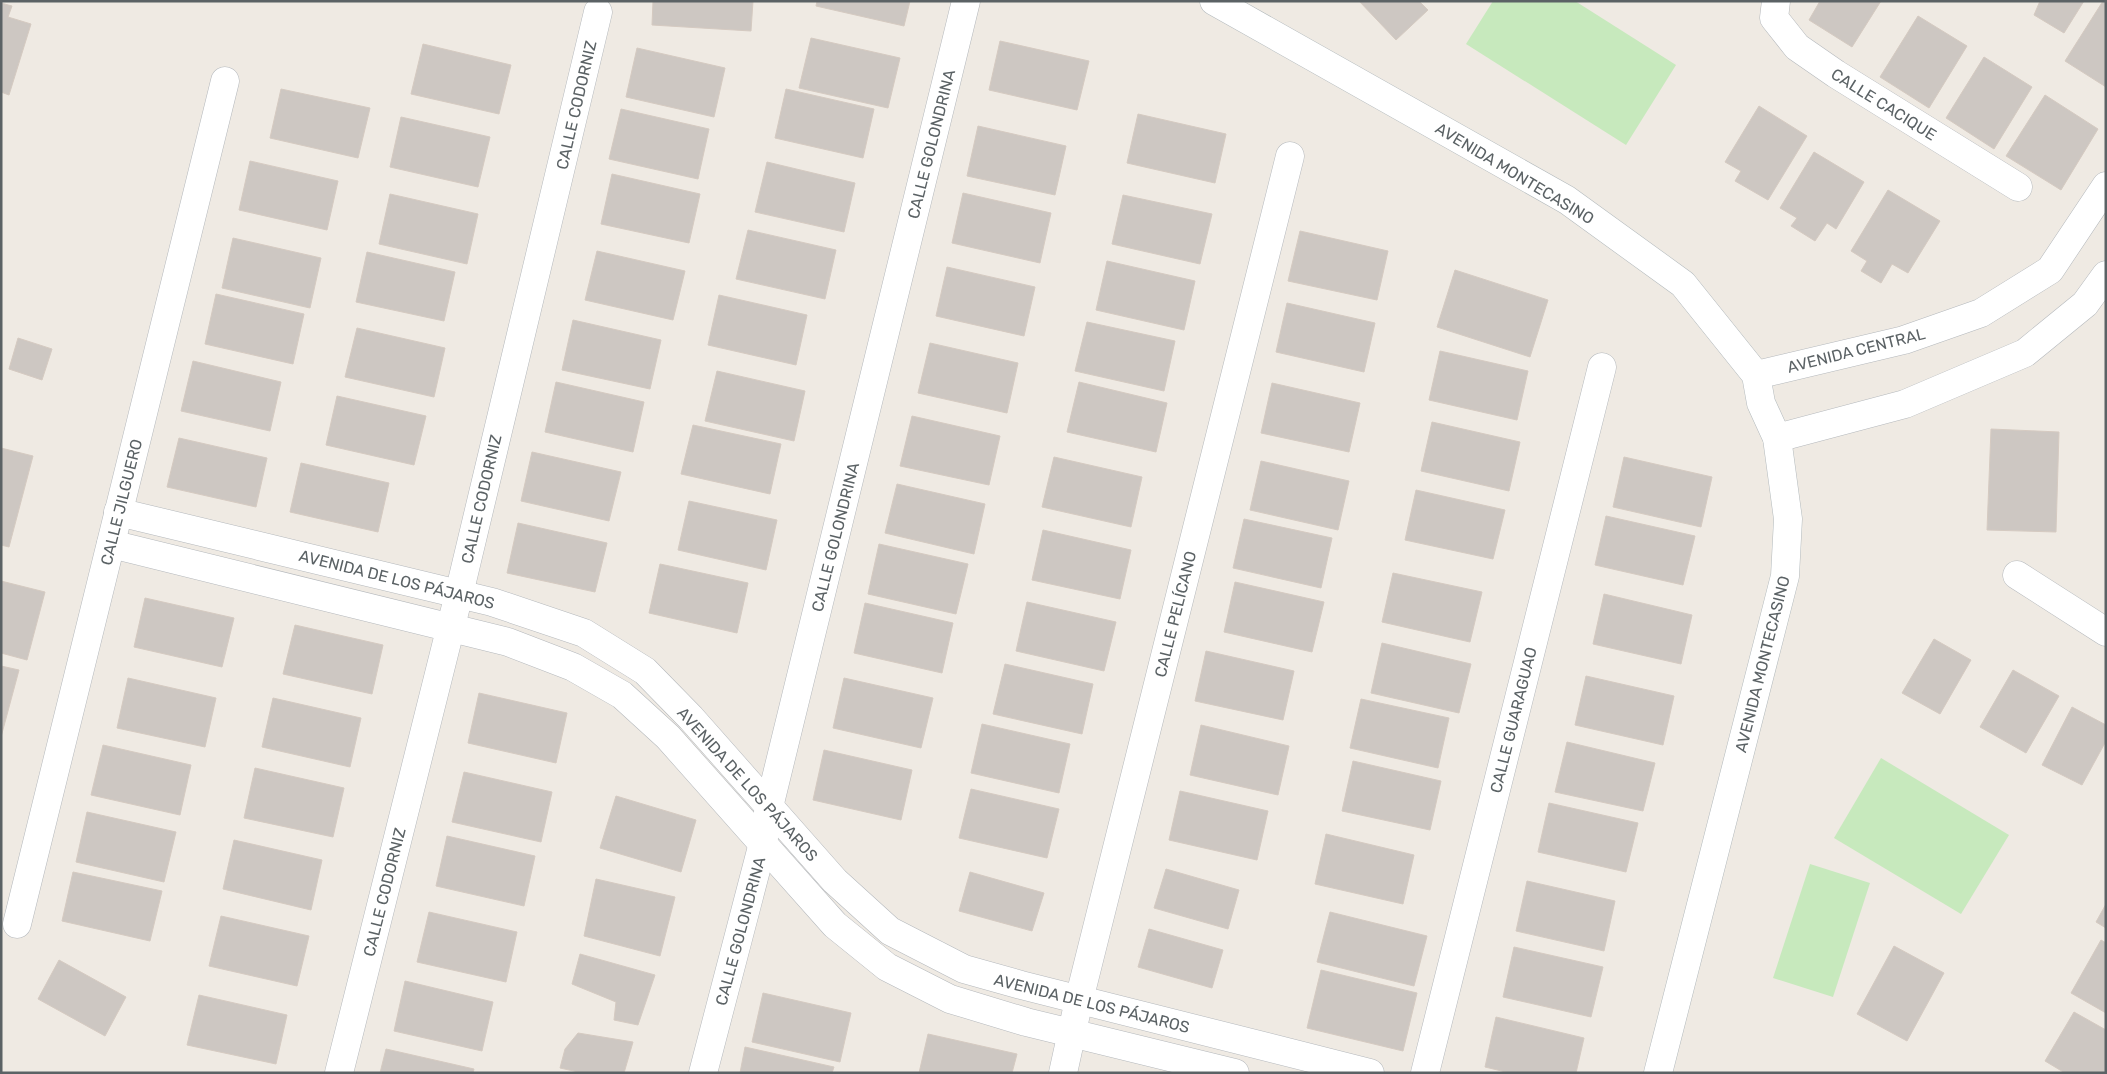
<svg xmlns="http://www.w3.org/2000/svg" width="2107" height="1074" viewBox="0 0 2107 1074" font-family="Rubik,sans-serif">
<style>
.green{fill:#c7e9bd}
.building{fill:#cdc7c2;stroke:#d5cac1}
.lines{fill:none;stroke-linecap:round;stroke-linejoin:round}
.street-casing{stroke:#b4b8bc;stroke-width:29}
.secondary-casing{stroke:#b2b9bc;stroke-width:29}
.street{stroke:#fff;stroke-width:28}
.secondary{stroke:#fff;stroke-width:28}
.labels{text-anchor:middle;stroke-width:5;stroke-linejoin:round;paint-order:stroke}
.street-label{font-size:16px;fill:#5b6265;stroke:#fff}
</style>
<rect width="100%" height="100%" fill="#efeae3"/>
<!-- green -->
<g class="green">
<path d="M 1493,1 L 1575,1 L 1676,65 L 1626,145 L 1466,44 Z"/>
<path d="M 1881,758 L 2009,835 L 1961,914 L 1834,838 Z"/>
<path d="M 1810,864 L 1870,883 L 1833,997 L 1773,978 Z"/>
</g>
<!-- building -->
<g class="building">
<path d="M 653,1 L 753,1 L 751,31 L 652,25 Z"/>
<path d="M 817,1 L 910,1 L 904,26 L 816,6 Z"/>
<path d="M 1359,1 L 1419,1 L 1428,10 L 1396,40 Z"/>
<path d="M 1820,1 L 1881,1 L 1852,47 L 1809,20 Z"/>
<path d="M 2040,1 L 2084,1 L 2064,33 L 2034,15 Z"/>
<path d="M 2103,1 L 2106,1 L 2106,87 L 2065,61 Z"/>
<path d="M 1,3 L 12,6 L 8,17 L 31,24 L 9,95 L 1,92 Z"/>
<path d="M 1918,16 L 1967,46 L 1929,108 L 1880,77 Z"/>
<path d="M 811,38 L 900,58 L 888,108 L 799,88 Z"/>
<path d="M 1000,41 L 1089,61 L 1077,110 L 989,90 Z"/>
<path d="M 423,44 L 511,65 L 499,114 L 411,94 Z"/>
<path d="M 637,48 L 725,68 L 714,117 L 626,97 Z"/>
<path d="M 1984,57 L 2032,87 L 1994,149 L 1946,118 Z"/>
<path d="M 281,89 L 370,108 L 358,158 L 270,138 Z"/>
<path d="M 786,89 L 874,109 L 863,158 L 775,138 Z"/>
<path d="M 2045,95 L 2098,129 L 2061,190 L 2006,156 Z"/>
<path d="M 1759,106 L 1807,136 L 1768,200 L 1735,181 L 1741,171 L 1725,162 Z"/>
<path d="M 621,109 L 709,129 L 698,179 L 609,159 Z"/>
<path d="M 1138,114 L 1226,134 L 1215,183 L 1127,163 Z"/>
<path d="M 401,117 L 490,137 L 478,187 L 390,167 Z"/>
<path d="M 978,126 L 1066,146 L 1055,195 L 967,176 Z"/>
<path d="M 1814,152 L 1864,182 L 1836,229 L 1827,223 L 1815,241 L 1791,226 L 1797,218 L 1780,208 Z"/>
<path d="M 250,161 L 338,181 L 327,230 L 239,210 Z"/>
<path d="M 767,162 L 855,183 L 844,232 L 755,212 Z"/>
<path d="M 612,174 L 700,194 L 689,243 L 601,224 Z"/>
<path d="M 1888,190 L 1940,221 L 1908,273 L 1892,264 L 1881,283 L 1861,271 L 1867,261 L 1851,251 Z"/>
<path d="M 963,193 L 1051,213 L 1040,263 L 952,243 Z"/>
<path d="M 390,194 L 478,214 L 467,264 L 379,244 Z"/>
<path d="M 1123,195 L 1212,214 L 1200,264 L 1112,244 Z"/>
<path d="M 748,230 L 836,250 L 825,299 L 736,279 Z"/>
<path d="M 1300,231 L 1388,251 L 1377,300 L 1288,281 Z"/>
<path d="M 233,238 L 321,258 L 310,308 L 222,288 Z"/>
<path d="M 597,251 L 685,271 L 673,320 L 585,300 Z"/>
<path d="M 367,252 L 455,272 L 444,321 L 356,302 Z"/>
<path d="M 1107,261 L 1195,281 L 1184,330 L 1096,310 Z"/>
<path d="M 947,267 L 1035,287 L 1024,336 L 936,316 Z"/>
<path d="M 1455,270 L 1548,300 L 1530,357 L 1437,327 Z"/>
<path d="M 216,294 L 304,314 L 293,364 L 205,344 Z"/>
<path d="M 719,295 L 807,315 L 796,365 L 708,345 Z"/>
<path d="M 1287,303 L 1375,323 L 1364,372 L 1276,352 Z"/>
<path d="M 573,320 L 661,340 L 650,389 L 562,370 Z"/>
<path d="M 1087,322 L 1175,341 L 1164,391 L 1075,371 Z"/>
<path d="M 357,328 L 445,348 L 434,397 L 345,377 Z"/>
<path d="M 18,338 L 52,349 L 42,380 L 9,369 Z"/>
<path d="M 930,343 L 1018,363 L 1007,413 L 918,393 Z"/>
<path d="M 1440,351 L 1528,371 L 1517,420 L 1429,400 Z"/>
<path d="M 193,361 L 281,382 L 270,431 L 181,411 Z"/>
<path d="M 717,371 L 805,391 L 794,441 L 705,421 Z"/>
<path d="M 556,382 L 644,402 L 633,452 L 545,432 Z"/>
<path d="M 1079,382 L 1167,403 L 1156,452 L 1067,432 Z"/>
<path d="M 1272,383 L 1360,403 L 1349,452 L 1261,433 Z"/>
<path d="M 337,396 L 426,416 L 414,465 L 326,445 Z"/>
<path d="M 912,416 L 1000,436 L 989,485 L 900,466 Z"/>
<path d="M 1432,422 L 1520,442 L 1509,491 L 1421,471 Z"/>
<path d="M 693,425 L 781,444 L 770,494 L 681,474 Z"/>
<path d="M 1991,429 L 2059,432 L 2056,532 L 1987,530 Z"/>
<path d="M 179,438 L 267,458 L 256,507 L 167,487 Z"/>
<path d="M 1,448 L 33,456 L 9,547 L 1,545 Z"/>
<path d="M 532,452 L 621,472 L 609,521 L 521,501 Z"/>
<path d="M 1054,457 L 1142,477 L 1131,527 L 1042,507 Z"/>
<path d="M 1624,457 L 1712,477 L 1701,527 L 1613,507 Z"/>
<path d="M 1261,461 L 1349,481 L 1338,530 L 1250,510 Z"/>
<path d="M 301,463 L 389,483 L 378,532 L 290,512 Z"/>
<path d="M 897,484 L 985,504 L 974,554 L 885,533 Z"/>
<path d="M 1416,490 L 1505,510 L 1493,559 L 1405,540 Z"/>
<path d="M 689,501 L 777,520 L 766,570 L 678,550 Z"/>
<path d="M 1606,516 L 1695,536 L 1683,585 L 1595,565 Z"/>
<path d="M 1244,519 L 1332,538 L 1321,588 L 1233,568 Z"/>
<path d="M 518,523 L 607,543 L 595,592 L 507,573 Z"/>
<path d="M 1043,530 L 1131,550 L 1120,599 L 1032,580 Z"/>
<path d="M 879,544 L 968,564 L 956,614 L 868,594 Z"/>
<path d="M 660,564 L 748,583 L 737,633 L 649,613 Z"/>
<path d="M 1393,573 L 1482,592 L 1470,642 L 1382,622 Z"/>
<path d="M 1,581 L 45,592 L 27,660 L 1,653 Z"/>
<path d="M 1235,582 L 1324,602 L 1312,652 L 1224,632 Z"/>
<path d="M 1604,594 L 1692,615 L 1681,664 L 1593,644 Z"/>
<path d="M 145,598 L 234,618 L 222,667 L 134,647 Z"/>
<path d="M 1027,602 L 1116,622 L 1104,671 L 1016,651 Z"/>
<path d="M 865,603 L 953,623 L 942,673 L 854,653 Z"/>
<path d="M 295,625 L 383,645 L 372,694 L 283,674 Z"/>
<path d="M 1934,639 L 1971,660 L 1940,714 L 1902,693 Z"/>
<path d="M 1382,643 L 1471,664 L 1459,713 L 1371,693 Z"/>
<path d="M 1206,651 L 1294,671 L 1283,720 L 1195,701 Z"/>
<path d="M 1005,664 L 1093,684 L 1082,734 L 993,714 Z"/>
<path d="M 1,666 L 19,670 L 1,737 Z"/>
<path d="M 2013,670 L 2059,696 L 2026,753 L 1980,727 Z"/>
<path d="M 1586,676 L 1674,696 L 1663,745 L 1575,725 Z"/>
<path d="M 128,678 L 216,698 L 205,747 L 117,728 Z"/>
<path d="M 844,678 L 933,698 L 921,748 L 833,728 Z"/>
<path d="M 479,693 L 567,713 L 556,763 L 468,743 Z"/>
<path d="M 273,698 L 361,718 L 350,767 L 262,747 Z"/>
<path d="M 1361,699 L 1449,718 L 1438,768 L 1350,748 Z"/>
<path d="M 2072,707 L 2106,725 L 2106,741 L 2082,785 L 2042,765 Z"/>
<path d="M 982,724 L 1070,744 L 1059,793 L 971,773 Z"/>
<path d="M 1201,725 L 1289,746 L 1278,795 L 1190,775 Z"/>
<path d="M 1567,742 L 1655,763 L 1643,811 L 1555,792 Z"/>
<path d="M 103,745 L 191,765 L 180,815 L 91,795 Z"/>
<path d="M 824,750 L 912,770 L 901,820 L 813,800 Z"/>
<path d="M 1353,761 L 1441,781 L 1430,830 L 1342,811 Z"/>
<path d="M 255,768 L 344,788 L 333,837 L 244,818 Z"/>
<path d="M 464,772 L 552,792 L 541,842 L 452,822 Z"/>
<path d="M 971,789 L 1059,809 L 1047,858 L 959,838 Z"/>
<path d="M 1180,791 L 1268,811 L 1257,860 L 1169,840 Z"/>
<path d="M 616,796 L 696,820 L 681,872 L 600,848 Z"/>
<path d="M 1549,803 L 1638,823 L 1626,872 L 1538,852 Z"/>
<path d="M 87,812 L 176,832 L 164,882 L 76,862 Z"/>
<path d="M 1326,834 L 1414,855 L 1403,904 L 1315,884 Z"/>
<path d="M 447,836 L 535,856 L 524,906 L 436,886 Z"/>
<path d="M 234,840 L 322,860 L 311,910 L 223,889 Z"/>
<path d="M 1166,869 L 1239,890 L 1228,929 L 1154,908 Z"/>
<path d="M 73,872 L 162,891 L 150,941 L 62,921 Z"/>
<path d="M 970,872 L 1044,893 L 1032,931 L 959,911 Z"/>
<path d="M 596,879 L 675,897 L 660,956 L 584,936 Z"/>
<path d="M 1527,881 L 1615,901 L 1604,951 L 1516,931 Z"/>
<path d="M 2106,904 L 2106,928 L 2096,922 Z"/>
<path d="M 429,912 L 517,932 L 506,982 L 417,962 Z"/>
<path d="M 1330,912 L 1427,936 L 1414,986 L 1317,962 Z"/>
<path d="M 221,916 L 309,936 L 297,986 L 209,966 Z"/>
<path d="M 1149,929 L 1223,950 L 1212,988 L 1138,967 Z"/>
<path d="M 2101,940 L 2106,943 L 2106,1013 L 2071,993 Z"/>
<path d="M 1894,946 L 1944,973 L 1907,1041 L 1857,1014 Z"/>
<path d="M 1514,947 L 1603,967 L 1591,1017 L 1503,997 Z"/>
<path d="M 580,954 L 655,975 L 638,1025 L 614,1020 L 616,1002 L 572,984 Z"/>
<path d="M 59,960 L 126,997 L 105,1036 L 38,999 Z"/>
<path d="M 1321,970 L 1417,993 L 1403,1051 L 1307,1028 Z"/>
<path d="M 405,981 L 493,1002 L 482,1051 L 394,1031 Z"/>
<path d="M 763,993 L 851,1013 L 840,1062 L 752,1042 Z"/>
<path d="M 199,995 L 287,1015 L 276,1064 L 187,1045 Z"/>
<path d="M 2074,1012 L 2106,1030 L 2106,1073 L 2065,1073 L 2045,1061 Z"/>
<path d="M 1496,1017 L 1584,1038 L 1576,1073 L 1510,1073 L 1485,1067 Z"/>
<path d="M 578,1033 L 633,1042 L 624,1073 L 583,1073 L 560,1068 L 565,1049 Z"/>
<path d="M 928,1034 L 1017,1054 L 1012,1073 L 919,1073 Z"/>
<path d="M 745,1047 L 834,1067 L 832,1073 L 740,1073 Z"/>
<path d="M 386,1049 L 474,1069 L 473,1073 L 380,1073 Z"/>
</g>
<g class="lines">
<!-- street casing -->
<g class="street-casing">
<g id="street">
<path d="M 1776,1 L 1774,18 L 1797,47 L 1836,74 L 2018,187"/>
<path d="M 1756,375 L 1904,340 L 1981,313 L 2050,270 L 2106,186"/>
<path d="M 1777,438 L 1905,404 L 2025,353 L 2085,304 L 2106,275"/>
<path d="M 118,512 L 492,602 L 584,633 L 645,671 L 691,718 L 835,881 L 890,931 L 964,969 L 1021,985 L 1370,1073"/>
<path d="M 111,544 L 508,642 L 573,667 L 622,695 L 668,737 L 835,925 L 887,967 L 950,999 L 1026,1022 L 1235,1073"/>
<path d="M 2017,575 L 2106,632"/>
<path d="M 17,924 L 225,81"/>
<path d="M 339,1073 L 459,594 L 598,12"/>
<path d="M 703,1073 L 763,843 L 769,807 L 966,1"/>
<path d="M 1063,1073 L 1079,1000 L 1290,156"/>
<path d="M 1425,1073 L 1602,367"/>
</g>
</g>
<!-- secondary casing -->
<g class="secondary-casing">
<path id="secondary" d="M 1214,1 L 1567,200 L 1683,284 L 1756,375 L 1761,403 L 1777,438 L 1788,519 L 1785,576 L 1658,1073"/>
</g>
<!-- street -->
<use href="#street" class="street"/>
<!-- secondary -->
<use href="#secondary" class="secondary"/>
</g>
<g class="labels">
<!-- street labels -->
<g class="street-label">
<text transform="translate(1884 104) rotate(32)" y="6">CALLE CACIQUE</text>
<text transform="translate(576 105) rotate(-77)" y="6">CALLE CODORNIZ</text>
<text transform="translate(931 144) rotate(-76)" y="6">CALLE GOLONDRINA</text>
<text transform="translate(1515 173) rotate(31)" y="6">AVENIDA MONTECASINO</text>
<text transform="translate(1856 350) rotate(-14)" y="6">AVENIDA CENTRAL</text>
<text transform="translate(481 499) rotate(-77)" y="6">CALLE CODORNIZ</text>
<text transform="translate(121 502) rotate(-76)" y="6">CALLE JILGUERO</text>
<text transform="translate(835 537) rotate(-76)" y="6">CALLE GOLONDRINA</text>
<text transform="translate(397 579) rotate(14)" y="6">AVENIDA DE LOS PÁJAROS</text>
<text transform="translate(1175 614) rotate(-76)" y="6">CALLE PELÍCANO</text>
<text transform="translate(1762 664) rotate(-76)" y="6">AVENIDA MONTECASINO</text>
<text transform="translate(1513 720) rotate(-76)" y="6">CALLE GUARAGUAO</text>
<text transform="translate(748 784) rotate(48)" y="6">AVENIDA DE LOS PÁJAROS</text>
<text transform="translate(384 892) rotate(-76)" y="6">CALLE CODORNIZ</text>
<text transform="translate(740 931) rotate(-75)" y="6">CALLE GOLONDRINA</text>
<text transform="translate(1092 1003) rotate(14)" y="6">AVENIDA DE LOS PÁJAROS</text>
</g>
</g>
<!-- border -->
<rect width="2107" height="1074" fill="none" stroke="#5b6265" stroke-width="5"/>
</svg>
